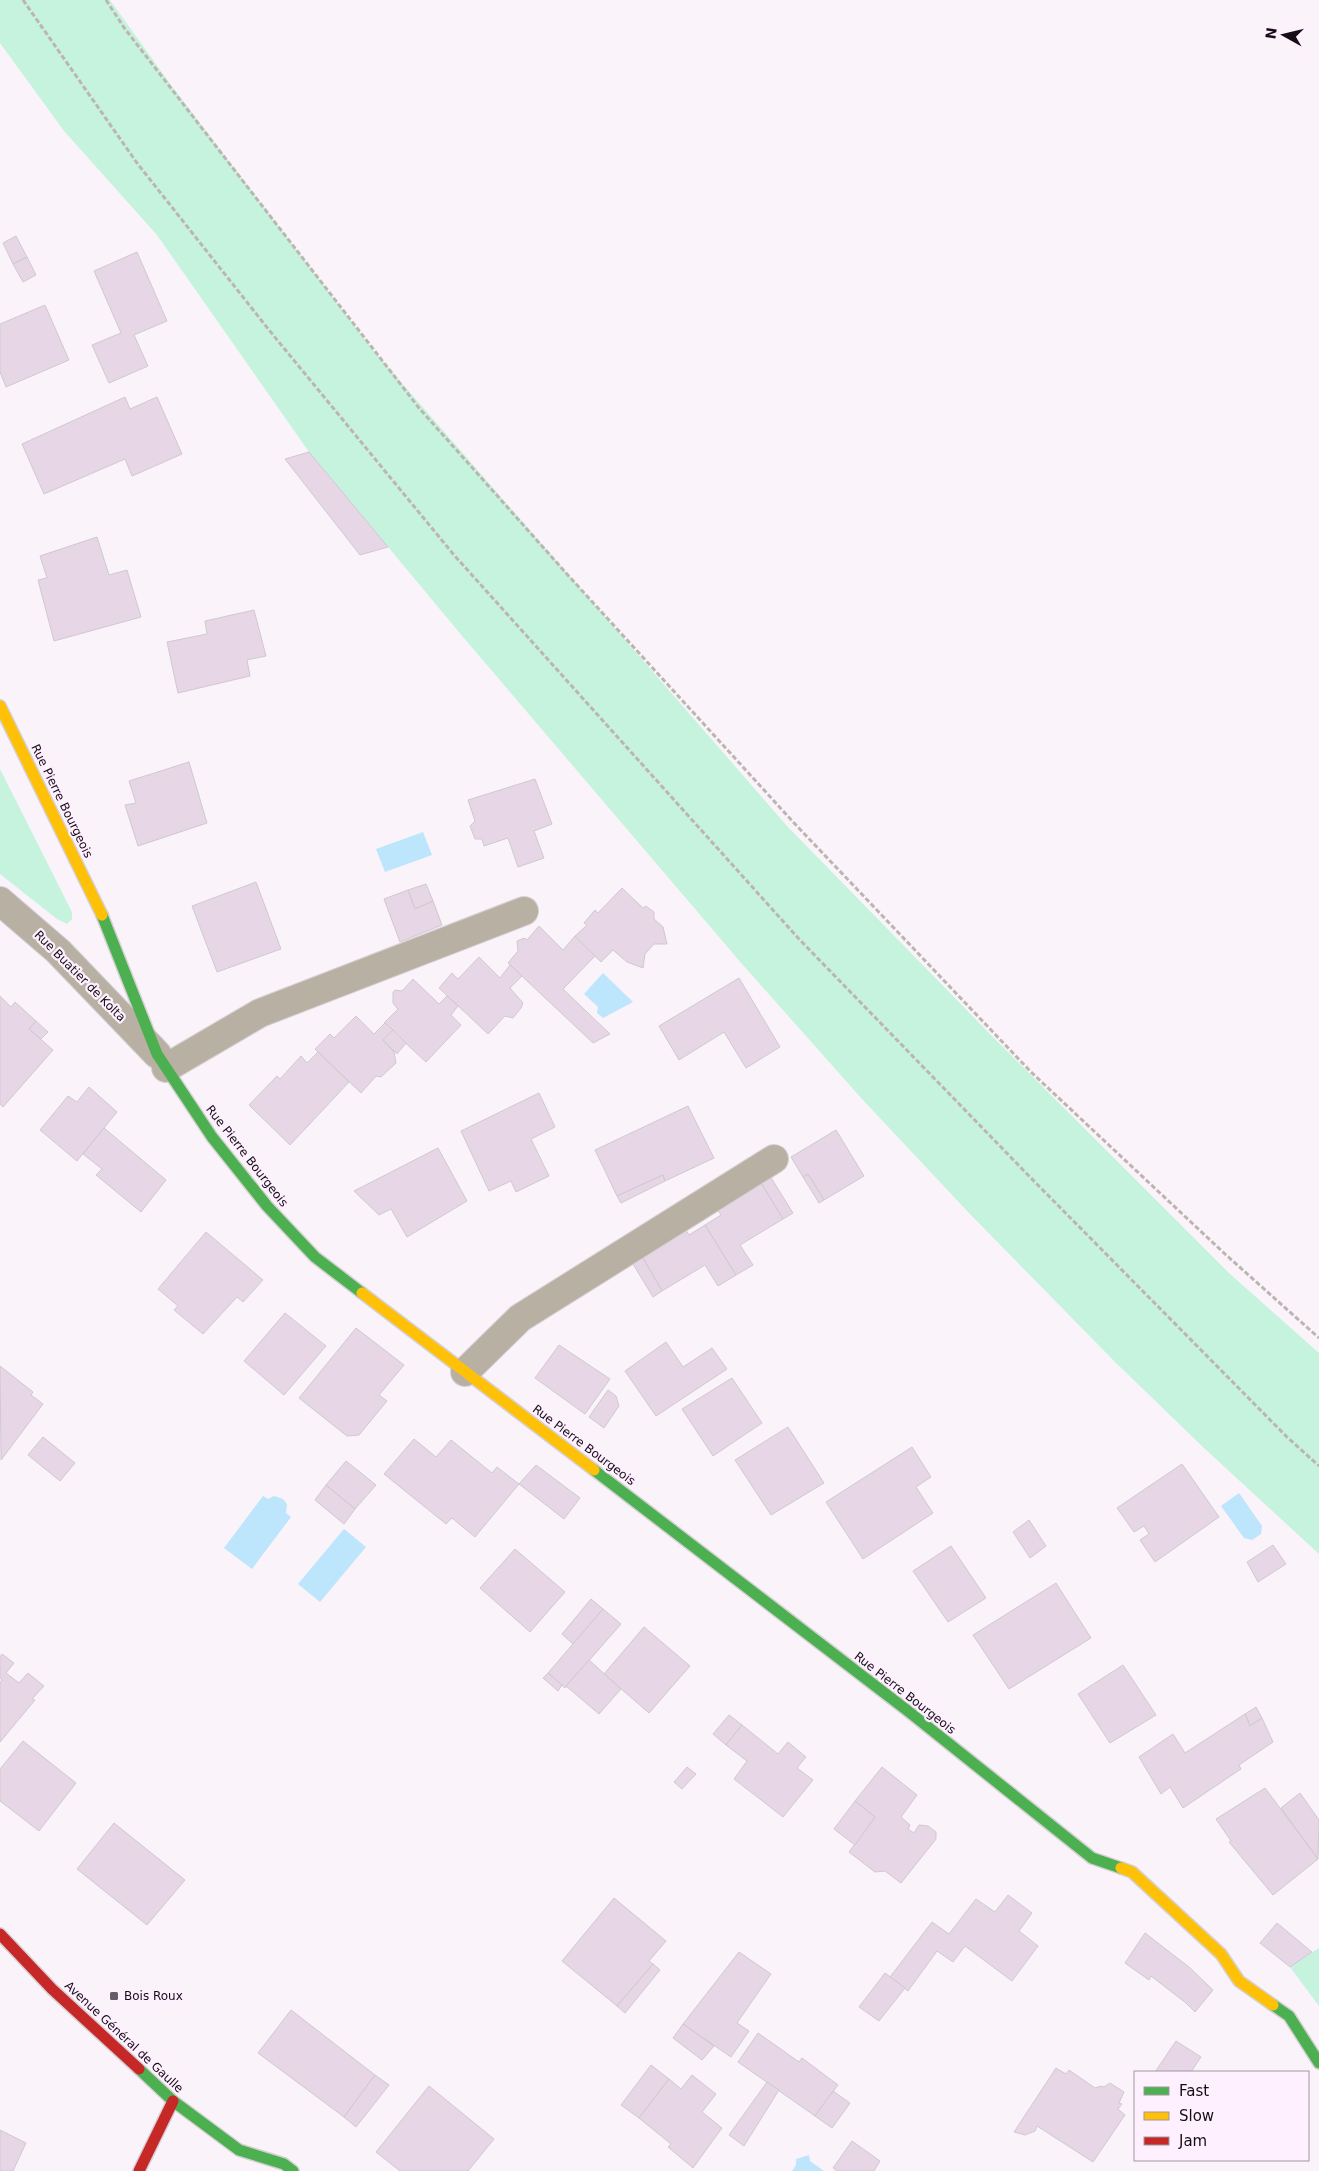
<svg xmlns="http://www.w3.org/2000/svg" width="1319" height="2171" viewBox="0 0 1319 2171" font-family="'DejaVu Sans',sans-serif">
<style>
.green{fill:#c5f3dd}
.water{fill:#bde5fb}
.building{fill:#e6d6e6;stroke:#cfc9d0}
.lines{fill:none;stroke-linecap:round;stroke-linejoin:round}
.street-casing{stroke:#d5d0d5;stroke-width:30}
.fast-casing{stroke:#d5d0d5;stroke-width:14}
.slow-casing{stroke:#d5d0d5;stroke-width:14}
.jam-casing{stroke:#d5d0d5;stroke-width:14}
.path{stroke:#bdb5b0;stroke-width:3;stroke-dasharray:5 2.5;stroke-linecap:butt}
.street{stroke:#b9b0a4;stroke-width:28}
.fast{stroke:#4caf50;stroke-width:11}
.slow{stroke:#ffc107;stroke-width:11}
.jam{stroke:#c62828;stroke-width:11}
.poi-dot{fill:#665e66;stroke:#fef0fe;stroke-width:2}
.labels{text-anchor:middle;stroke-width:4.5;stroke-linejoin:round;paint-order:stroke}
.street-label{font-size:12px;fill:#160e16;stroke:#fef0fe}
.poi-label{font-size:12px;fill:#160e16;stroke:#fef0fe;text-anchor:start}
</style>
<rect width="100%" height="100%" fill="#faf4fa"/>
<!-- green -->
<g class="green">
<path d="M 0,0 L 110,0 L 171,85 L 374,351 L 787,826 L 992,1036 L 1229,1273 L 1319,1353 L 1319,1554 L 1204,1448 L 1114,1361 L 969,1213 L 862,1099 L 742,964 L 463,637 L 309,452 L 157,235 L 64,131 L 0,43 Z"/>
<path d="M 0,769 L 72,912 L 72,919 L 67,924 L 57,919 L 0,874 Z"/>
<path d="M 1319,1948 L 1319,2006 L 1290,1967 Z"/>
</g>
<!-- water -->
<g class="water">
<path d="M 423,832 L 432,855 L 385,872 L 376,849 Z"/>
<path d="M 603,973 L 633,1002 L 603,1018 L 597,1013 L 598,1007 L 584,994 Z"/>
<path d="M 1239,1493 L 1262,1526 L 1261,1534 L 1252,1540 L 1244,1538 L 1221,1506 Z"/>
<path d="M 263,1496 L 268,1499 L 274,1496 L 283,1499 L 287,1504 L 286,1513 L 291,1517 L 252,1569 L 224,1548 Z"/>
<path d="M 344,1529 L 366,1547 L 320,1602 L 298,1584 Z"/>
<path d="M 809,2155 L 810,2161 L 824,2171 L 792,2171 L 796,2165 L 796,2159 Z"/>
</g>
<!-- building -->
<g class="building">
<path d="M 16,236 L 27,257 L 13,264 L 3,243 Z"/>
<path d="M 137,252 L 167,321 L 134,335 L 148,366 L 109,383 L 92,345 L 121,333 L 94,271 Z"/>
<path d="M 27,257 L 36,275 L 23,282 L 13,264 Z"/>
<path d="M 45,305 L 69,360 L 6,387 L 0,372 L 0,324 Z"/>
<path d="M 125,397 L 130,409 L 157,397 L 182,454 L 132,476 L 125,459 L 44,494 L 22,444 Z"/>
<path d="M 309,452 L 324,470 L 388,547 L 360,555 L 285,459 Z"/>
<path d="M 97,537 L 109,575 L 127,570 L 141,617 L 54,641 L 38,580 L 47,578 L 40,556 Z"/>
<path d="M 254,610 L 266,656 L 247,660 L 250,676 L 178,693 L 167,642 L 207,634 L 205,621 Z"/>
<path d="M 189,762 L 207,823 L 138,846 L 125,805 L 136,803 L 129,781 Z"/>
<path d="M 535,779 L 552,824 L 534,831 L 544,858 L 518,867 L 508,838 L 484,846 L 482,839 L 475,839 L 470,826 L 475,821 L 468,800 Z"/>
<path d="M 256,882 L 281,949 L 217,972 L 192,906 Z"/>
<path d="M 426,884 L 433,901 L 415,909 L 408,890 Z"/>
<path d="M 622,888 L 643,908 L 646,906 L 654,912 L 654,919 L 663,927 L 667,944 L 654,944 L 645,954 L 643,968 L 627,962 L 613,950 L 601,962 L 575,936 L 587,925 L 584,923 L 595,910 L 598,913 Z"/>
<path d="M 408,890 L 415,909 L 433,901 L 442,925 L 400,942 L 384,899 Z"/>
<path d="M 539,926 L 563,950 L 575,936 L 595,956 L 563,989 L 610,1034 L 593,1043 L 508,963 L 518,951 L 517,941 L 524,938 L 527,940 Z"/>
<path d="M 479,957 L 500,978 L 510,965 L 522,976 L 510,988 L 523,1003 L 521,1008 L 513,1018 L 505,1016 L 488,1034 L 439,988 L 452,973 L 458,979 Z"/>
<path d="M 739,978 L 780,1047 L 746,1068 L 724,1032 L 679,1060 L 659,1026 Z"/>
<path d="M 413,979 L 439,1004 L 447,996 L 458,1006 L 451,1015 L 461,1025 L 426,1062 L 384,1023 L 398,1009 L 393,1003 L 393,992 L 395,990 L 402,991 Z"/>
<path d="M 0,996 L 11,1007 L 15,1002 L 36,1021 L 29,1029 L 53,1050 L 3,1107 L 0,1104 Z"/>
<path d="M 356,1016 L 374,1034 L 385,1023 L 393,1030 L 383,1040 L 394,1052 L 396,1063 L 381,1077 L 376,1076 L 361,1093 L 315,1049 L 330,1034 L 334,1038 Z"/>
<path d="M 36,1021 L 48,1032 L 41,1039 L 29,1029 Z"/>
<path d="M 393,1030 L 406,1043 L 397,1054 L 383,1040 Z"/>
<path d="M 318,1052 L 349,1082 L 290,1145 L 249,1105 L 277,1076 L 280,1079 L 301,1056 L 307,1063 Z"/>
<path d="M 89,1087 L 117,1112 L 77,1161 L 40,1130 L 68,1096 L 77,1102 Z"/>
<path d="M 539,1093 L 555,1127 L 531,1139 L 549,1176 L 516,1192 L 511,1181 L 489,1191 L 461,1131 Z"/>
<path d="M 688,1106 L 714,1158 L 665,1181 L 663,1175 L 617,1196 L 595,1150 Z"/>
<path d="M 104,1128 L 166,1180 L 141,1212 L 96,1175 L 102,1169 L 83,1154 Z"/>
<path d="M 836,1130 L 864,1176 L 824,1200 L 808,1174 L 803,1177 L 791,1157 Z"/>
<path d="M 438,1148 L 467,1201 L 407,1237 L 391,1209 L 379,1215 L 354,1191 Z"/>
<path d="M 808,1174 L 824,1200 L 819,1203 L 803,1177 Z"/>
<path d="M 663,1175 L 665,1181 L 621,1203 L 617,1196 Z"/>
<path d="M 770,1176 L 793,1213 L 783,1219 L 760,1181 Z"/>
<path d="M 760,1181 L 783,1219 L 740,1245 L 753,1265 L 736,1275 L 705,1225 L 721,1215 L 716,1208 Z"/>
<path d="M 705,1225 L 736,1275 L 718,1286 L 705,1265 L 662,1291 L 640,1253 L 684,1227 L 689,1235 Z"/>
<path d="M 206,1232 L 263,1280 L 243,1302 L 237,1297 L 203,1334 L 174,1310 L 178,1306 L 158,1289 Z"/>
<path d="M 640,1253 L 662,1291 L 653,1297 L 630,1259 Z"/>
<path d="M 285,1313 L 326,1346 L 284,1395 L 244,1361 Z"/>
<path d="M 356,1328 L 404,1365 L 379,1395 L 387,1401 L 359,1435 L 347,1436 L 299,1398 Z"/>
<path d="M 666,1342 L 683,1367 L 712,1348 L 727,1369 L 656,1416 L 625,1371 Z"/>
<path d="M 559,1345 L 610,1379 L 585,1414 L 535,1378 Z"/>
<path d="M 0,1366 L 33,1392 L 31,1395 L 43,1404 L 1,1460 Z"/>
<path d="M 732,1378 L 762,1423 L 713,1456 L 682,1409 Z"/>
<path d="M 608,1390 L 616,1396 L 619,1406 L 604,1428 L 589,1417 Z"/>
<path d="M 788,1427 L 824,1483 L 771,1515 L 735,1460 Z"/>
<path d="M 43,1437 L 75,1463 L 60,1481 L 28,1455 Z"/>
<path d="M 414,1439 L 436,1457 L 451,1440 L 492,1473 L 497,1467 L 519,1484 L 475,1537 L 452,1518 L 446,1524 L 384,1474 Z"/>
<path d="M 912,1447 L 931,1477 L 916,1487 L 933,1513 L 863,1559 L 826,1502 Z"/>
<path d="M 346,1461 L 376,1485 L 355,1509 L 326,1485 Z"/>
<path d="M 1182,1464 L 1219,1517 L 1155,1562 L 1140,1540 L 1149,1534 L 1144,1526 L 1134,1532 L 1117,1508 Z"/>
<path d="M 536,1465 L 580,1498 L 564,1519 L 519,1484 Z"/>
<path d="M 326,1485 L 355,1509 L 344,1524 L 315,1500 Z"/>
<path d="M 1029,1520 L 1046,1546 L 1030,1558 L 1013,1532 Z"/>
<path d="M 1273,1545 L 1286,1564 L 1258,1582 L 1247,1562 Z"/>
<path d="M 951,1546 L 986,1598 L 948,1622 L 913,1571 Z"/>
<path d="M 515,1549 L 565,1592 L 530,1632 L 480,1588 Z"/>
<path d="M 1056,1583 L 1091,1638 L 1009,1689 L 973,1635 Z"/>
<path d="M 591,1599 L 603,1609 L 573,1644 L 562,1634 Z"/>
<path d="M 603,1609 L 621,1624 L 565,1688 L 548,1673 Z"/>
<path d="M 644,1627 L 690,1666 L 649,1713 L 604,1674 Z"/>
<path d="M 2,1654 L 14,1663 L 6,1673 L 19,1683 L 28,1673 L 44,1686 L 32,1699 L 35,1700 L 0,1742 L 0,1682 L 2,1680 L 0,1678 L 0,1657 Z"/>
<path d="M 589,1660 L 621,1689 L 599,1714 L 566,1686 Z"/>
<path d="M 1123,1665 L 1156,1715 L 1110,1743 L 1078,1694 Z"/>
<path d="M 548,1673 L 562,1685 L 558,1691 L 543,1678 Z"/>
<path d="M 1256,1707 L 1262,1718 L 1250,1726 L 1245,1714 Z"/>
<path d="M 1245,1714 L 1250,1726 L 1262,1718 L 1273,1742 L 1239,1765 L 1241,1769 L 1183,1808 L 1170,1787 L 1161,1794 L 1139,1757 L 1173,1734 L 1185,1753 Z"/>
<path d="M 729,1715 L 742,1725 L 726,1745 L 713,1734 Z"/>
<path d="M 742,1725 L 778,1754 L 788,1742 L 806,1757 L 797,1768 L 813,1780 L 783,1817 L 734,1779 L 747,1761 L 726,1745 Z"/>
<path d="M 23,1741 L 76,1783 L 39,1831 L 0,1801 L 0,1769 Z"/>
<path d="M 687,1767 L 696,1774 L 682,1789 L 674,1782 Z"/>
<path d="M 882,1767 L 917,1795 L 901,1817 L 910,1825 L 908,1829 L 914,1833 L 919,1825 L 928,1826 L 936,1832 L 936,1839 L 901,1883 L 885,1871 L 875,1872 L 849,1852 L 875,1817 L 855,1801 Z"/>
<path d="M 1265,1788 L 1318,1859 L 1273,1895 L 1229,1842 L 1231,1841 L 1216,1819 Z"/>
<path d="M 1300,1793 L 1319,1820 L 1318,1859 L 1281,1808 Z"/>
<path d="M 855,1801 L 875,1817 L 855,1845 L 834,1829 Z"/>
<path d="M 114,1823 L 185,1880 L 147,1925 L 77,1869 Z"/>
<path d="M 1008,1895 L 1032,1913 L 1019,1931 L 1038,1946 L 1012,1981 L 965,1946 L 953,1962 L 937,1951 L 908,1991 L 890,1977 L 932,1922 L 949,1934 L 976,1899 L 995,1912 Z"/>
<path d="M 614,1898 L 666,1941 L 649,1961 L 653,1964 L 617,2006 L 562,1961 Z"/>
<path d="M 1277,1923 L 1312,1952 L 1290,1967 L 1260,1943 Z"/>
<path d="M 1145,1933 L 1189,1967 L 1213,1990 L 1195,2012 L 1186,2003 L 1151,1976 L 1149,1980 L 1125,1963 Z"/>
<path d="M 739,1952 L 771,1974 L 737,2023 L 749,2031 L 731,2057 L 683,2024 Z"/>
<path d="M 653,1964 L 660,1970 L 625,2013 L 617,2006 Z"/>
<path d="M 885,1973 L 905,1988 L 879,2021 L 859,2007 Z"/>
<path d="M 291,2010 L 375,2075 L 344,2117 L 258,2053 Z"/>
<path d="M 683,2024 L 714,2046 L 702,2060 L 673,2038 Z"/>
<path d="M 758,2033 L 799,2062 L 802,2058 L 838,2085 L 815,2116 L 738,2062 Z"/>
<path d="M 1176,2041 L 1201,2057 L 1191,2072 L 1155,2072 Z"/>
<path d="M 651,2065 L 669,2079 L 639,2118 L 621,2105 Z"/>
<path d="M 1056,2068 L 1066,2074 L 1069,2070 L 1095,2088 L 1101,2086 L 1104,2087 L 1110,2083 L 1124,2092 L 1119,2103 L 1122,2104 L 1118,2109 L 1125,2115 L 1093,2162 L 1037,2126 L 1035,2131 L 1025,2135 L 1014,2132 Z"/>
<path d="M 375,2075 L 389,2085 L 356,2127 L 344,2117 Z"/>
<path d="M 692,2075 L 716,2094 L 702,2112 L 722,2128 L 693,2168 L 668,2147 L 671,2144 L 639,2118 L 669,2079 L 681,2089 Z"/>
<path d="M 767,2082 L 779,2090 L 744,2146 L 729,2135 Z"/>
<path d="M 429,2086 L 494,2139 L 468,2171 L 400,2171 L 376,2152 Z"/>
<path d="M 833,2091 L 850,2103 L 832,2128 L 815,2116 Z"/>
<path d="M 0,2130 L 26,2143 L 13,2171 L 0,2171 Z"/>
<path d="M 852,2141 L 880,2161 L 874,2171 L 837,2171 L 833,2168 Z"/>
</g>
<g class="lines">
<!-- street casing -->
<g class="street-casing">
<g id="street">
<path d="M 0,901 L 58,951 L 157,1054"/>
<path d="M 166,1068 L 260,1013 L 524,911"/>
<path d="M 465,1372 L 520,1318 L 774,1159"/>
</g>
</g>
<!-- fast casing -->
<g class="fast-casing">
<g id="fast">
<path d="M 102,915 L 157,1054 L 212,1137 L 267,1206 L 315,1257 L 362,1293"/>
<path d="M 594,1470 L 908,1711 L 1092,1858 L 1121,1868"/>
<path d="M 1273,2005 L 1289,2016 L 1319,2063"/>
<path d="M 139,2069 L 173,2101 L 239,2150 L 284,2164 L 293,2171"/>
</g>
</g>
<!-- slow casing -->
<g class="slow-casing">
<g id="slow">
<path d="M 0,706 L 102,915"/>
<path d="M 362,1293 L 594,1470"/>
<path d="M 1121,1868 L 1132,1872 L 1221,1954 L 1239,1981 L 1273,2005"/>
</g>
</g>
<!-- jam casing -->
<g class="jam-casing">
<g id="jam">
<path d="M 0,1934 L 52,1989 L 139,2069"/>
<path d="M 139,2171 L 173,2101"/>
</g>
</g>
<!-- path -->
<g class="path">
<path d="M 23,0 L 137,163 L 269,330 L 454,555 L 799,939 L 1029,1176 L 1287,1437 L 1319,1466"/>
<path d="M 106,0 L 125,29 L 419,408 L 566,573 L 795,824 L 1031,1072 L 1225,1254 L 1319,1338"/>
</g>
<!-- street -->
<use href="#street" class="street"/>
<!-- fast -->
<use href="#fast" class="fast"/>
<!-- slow -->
<use href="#slow" class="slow"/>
<!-- jam -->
<use href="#jam" class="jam"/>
</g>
<!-- markers -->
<rect class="poi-dot" x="109" y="1991" width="10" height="10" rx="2.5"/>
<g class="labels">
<!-- street labels -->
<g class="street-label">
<text transform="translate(62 801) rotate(64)" y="4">Rue Pierre Bourgeois</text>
<text transform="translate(80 976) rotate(45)" y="4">Rue Buatier de Kolta</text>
<text transform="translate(247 1156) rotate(52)" y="4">Rue Pierre Bourgeois</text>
<text transform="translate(584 1445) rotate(37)" y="4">Rue Pierre Bourgeois</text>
<text transform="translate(905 1693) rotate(38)" y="4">Rue Pierre Bourgeois</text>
<text transform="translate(124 2037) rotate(43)" y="4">Avenue Général de Gaulle</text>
</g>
<!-- poi labels -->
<g class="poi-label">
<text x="124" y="2000">Bois Roux</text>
</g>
</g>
<!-- legend -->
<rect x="1134" y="2071" width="175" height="90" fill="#fef0fe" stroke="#a196a1"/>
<rect x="1144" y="2087" width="25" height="8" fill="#4caf50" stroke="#a196a1"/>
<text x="1179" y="2096" font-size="15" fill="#160e16">Fast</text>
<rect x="1144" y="2112" width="25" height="8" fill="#ffc107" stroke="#a196a1"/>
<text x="1179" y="2121" font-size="15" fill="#160e16">Slow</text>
<rect x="1144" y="2137" width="25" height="8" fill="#c62828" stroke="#a196a1"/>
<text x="1179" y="2146" font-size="15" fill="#160e16">Jam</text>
<!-- north arrow -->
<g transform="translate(1284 35) rotate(278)" stroke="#fef0fe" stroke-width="4" paint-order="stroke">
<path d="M0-4L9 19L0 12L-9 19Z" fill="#160e16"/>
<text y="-8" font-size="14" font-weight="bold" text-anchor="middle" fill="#160e16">N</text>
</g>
</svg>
